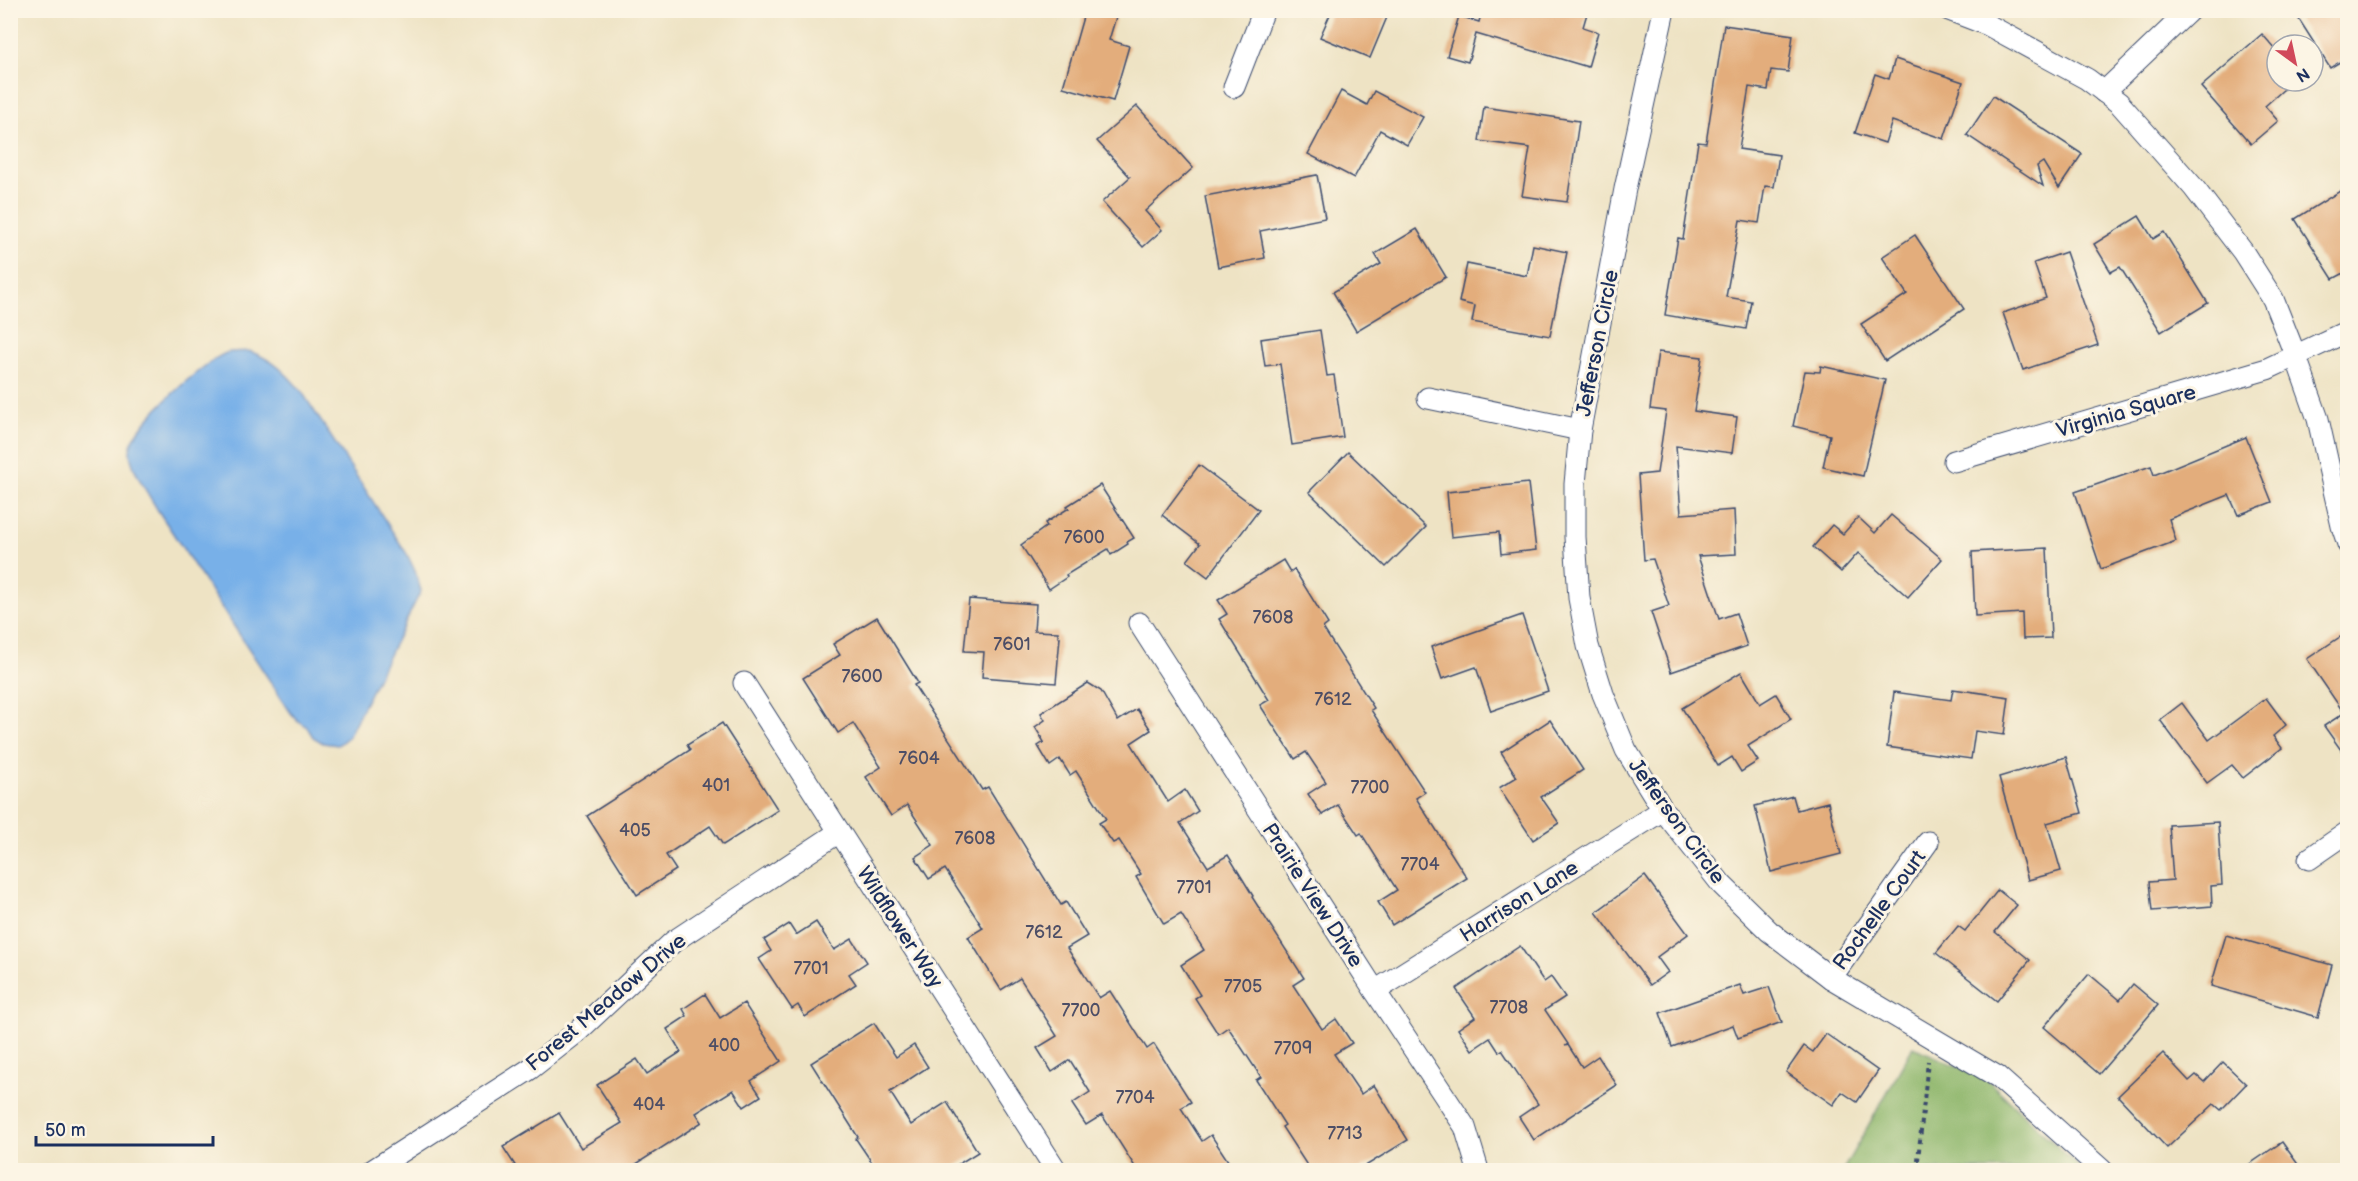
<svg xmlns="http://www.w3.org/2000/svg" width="2358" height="1181" viewBox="0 0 2358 1181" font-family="'Balsamiq Sans',sans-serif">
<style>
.forest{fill:#91b86e;stroke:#567466;stroke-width:1.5}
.water{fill:#78b0e8;stroke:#4a70a3;stroke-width:1.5}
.building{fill:#e3ad7c}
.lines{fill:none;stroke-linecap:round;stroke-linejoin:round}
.street-casing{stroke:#3b4a6d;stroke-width:23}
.path{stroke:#3b4a6d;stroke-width:4;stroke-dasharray:4.5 4.5;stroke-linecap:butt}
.street{stroke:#fff;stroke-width:21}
.labels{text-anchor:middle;stroke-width:6;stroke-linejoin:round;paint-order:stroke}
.number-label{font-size:18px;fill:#4d4e66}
.street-label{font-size:21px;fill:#1b2f5e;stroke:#fcf5e5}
</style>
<rect width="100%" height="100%" fill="#fcf5e5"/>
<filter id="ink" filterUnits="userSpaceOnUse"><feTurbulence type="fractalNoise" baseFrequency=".0167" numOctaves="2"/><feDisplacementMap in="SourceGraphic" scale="12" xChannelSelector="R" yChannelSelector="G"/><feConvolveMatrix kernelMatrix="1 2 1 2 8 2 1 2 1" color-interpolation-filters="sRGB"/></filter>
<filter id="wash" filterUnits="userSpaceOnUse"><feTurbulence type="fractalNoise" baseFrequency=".008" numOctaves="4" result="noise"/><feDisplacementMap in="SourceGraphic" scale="24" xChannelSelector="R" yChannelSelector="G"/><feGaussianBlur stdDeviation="1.35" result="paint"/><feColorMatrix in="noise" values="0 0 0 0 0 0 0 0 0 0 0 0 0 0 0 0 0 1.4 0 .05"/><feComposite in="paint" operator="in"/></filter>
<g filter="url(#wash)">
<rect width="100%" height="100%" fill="#eee3c4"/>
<!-- forest -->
<path class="forest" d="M 1913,1047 L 1985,1078 L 2082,1170 L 1843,1170 Z"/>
<!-- water -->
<path class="water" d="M 249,351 C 274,360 285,372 302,392 L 407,554 L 415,571 L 421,591 L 348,737 L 338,745 L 323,743 L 313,737 L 307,727 L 298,721 L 291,713 L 157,509 C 149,495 129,466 130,450 C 132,426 203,362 226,353 C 232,351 242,352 249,351 Z"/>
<g id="blocks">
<!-- building -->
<g class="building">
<path d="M 1085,10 L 1094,10 L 1116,17 L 1109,40 L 1129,46 L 1113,101 L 1063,87 Z"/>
<path d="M 1332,10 L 1390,10 L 1370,58 L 1320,37 Z"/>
<path d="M 1482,10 L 1588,10 L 1583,27 L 1598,32 L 1588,67 L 1476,34 L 1468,62 L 1447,56 L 1459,16 L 1479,22 Z"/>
<path d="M 2293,10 L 2348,10 L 2348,57 L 2330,68 Z"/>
<path d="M 1724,25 L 1793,35 L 1788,72 L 1771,70 L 1768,90 L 1749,87 L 1739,149 L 1779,155 L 1774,187 L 1765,186 L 1759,223 L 1740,220 L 1726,297 L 1751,301 L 1746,329 L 1665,315 L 1678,238 L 1683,239 L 1698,142 L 1706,143 Z"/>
<path d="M 2262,34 L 2277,51 L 2277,81 L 2293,81 L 2265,106 L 2278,121 L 2251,144 L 2201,87 Z"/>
<path d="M 1895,59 L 1963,82 L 1944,139 L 1892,121 L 1885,143 L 1855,133 L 1875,74 L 1889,79 Z"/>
<path d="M 1341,91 L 1367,105 L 1374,91 L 1423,117 L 1407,145 L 1380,130 L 1354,178 L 1308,154 Z"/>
<path d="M 1993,96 L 2082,154 L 2059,188 L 2043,162 L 2037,166 L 2043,186 L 1967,135 Z"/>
<path d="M 1137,106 L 1193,168 L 1145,211 L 1162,230 L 1143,247 L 1102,202 L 1130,177 L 1097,141 Z"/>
<path d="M 1484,107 L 1579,121 L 1567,202 L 1522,196 L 1530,148 L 1479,141 Z"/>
<path d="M 1317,175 L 1325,218 L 1260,231 L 1265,258 L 1218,267 L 1205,196 Z"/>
<path d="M 2348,186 L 2348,271 L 2333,279 L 2295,219 Z"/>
<path d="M 2139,216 L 2153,239 L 2164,232 L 2208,303 L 2161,332 L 2120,267 L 2111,272 L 2094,244 Z"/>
<path d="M 1417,229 L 1446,277 L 1356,331 L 1333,292 L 1381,264 L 1375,254 Z"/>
<path d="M 1915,235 L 1964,309 L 1885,361 L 1861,324 L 1907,294 L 1882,257 Z"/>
<path d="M 1533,245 L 1567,252 L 1550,336 L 1472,322 L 1475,306 L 1459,302 L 1467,264 L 1527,276 Z"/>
<path d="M 2066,252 L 2098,345 L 2023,370 L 2003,313 L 2046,298 L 2034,263 Z"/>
<path d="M 1320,330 L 1327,376 L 1334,375 L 1343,437 L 1292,445 L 1280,364 L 1265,366 L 1261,339 Z"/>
<path d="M 1658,352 L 1702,357 L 1694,411 L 1737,417 L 1732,453 L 1676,446 L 1681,514 L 1734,510 L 1736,554 L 1698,556 L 1719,619 L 1736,613 L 1747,646 L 1671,672 L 1651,612 L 1669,606 L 1653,559 L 1644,560 L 1638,475 L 1657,473 L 1666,411 L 1650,409 Z"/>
<path d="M 1821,366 L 1885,380 L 1863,476 L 1823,467 L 1830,435 L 1793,426 L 1805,371 L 1820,372 Z"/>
<path d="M 2246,437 L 2272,502 L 2238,515 L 2229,495 L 2169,519 L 2176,541 L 2101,569 L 2075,492 L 2151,466 L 2154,475 Z"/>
<path d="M 1348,452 L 1426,527 L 1386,567 L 1309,492 Z"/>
<path d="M 1199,465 L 1259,510 L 1208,577 L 1187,561 L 1200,544 L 1162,515 Z"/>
<path d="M 1528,483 L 1536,550 L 1501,554 L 1499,532 L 1451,537 L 1447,492 Z"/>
<path d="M 1100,485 L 1134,538 L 1127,542 L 1128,544 L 1111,555 L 1108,549 L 1066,575 L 1067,577 L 1049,589 L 1021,545 L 1047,526 L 1045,523 L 1069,508 L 1067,506 Z"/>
<path d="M 1891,515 L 1942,559 L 1908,597 L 1858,553 L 1841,572 L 1813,547 L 1832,525 L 1843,534 L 1858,517 L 1875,533 Z"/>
<path d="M 2047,548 L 2051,638 L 2023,639 L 2022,613 L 1975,616 L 1972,552 Z"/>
<path d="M 1283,560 L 1290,572 L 1294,569 L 1328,624 L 1323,628 L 1374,708 L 1371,710 L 1425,792 L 1416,798 L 1467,878 L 1392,925 L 1378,902 L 1397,890 L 1361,833 L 1358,835 L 1338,805 L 1322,815 L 1308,794 L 1326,782 L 1306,752 L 1295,759 L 1260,705 L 1269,700 L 1219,619 L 1227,614 L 1218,600 Z"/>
<path d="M 969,599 L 1036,604 L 1034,631 L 1058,632 L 1058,637 L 1060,637 L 1056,683 L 982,677 L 984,652 L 964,651 Z"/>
<path d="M 1522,615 L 1548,691 L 1491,711 L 1476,667 L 1442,679 L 1431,647 Z"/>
<path d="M 877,617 L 918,683 L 914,685 L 982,790 L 988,787 L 1061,905 L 1066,902 L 1087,936 L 1067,948 L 1099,998 L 1110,991 L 1147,1049 L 1154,1044 L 1191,1102 L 1181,1108 L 1202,1141 L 1211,1135 L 1234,1170 L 1137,1170 L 1102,1115 L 1086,1125 L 1072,1104 L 1090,1092 L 1070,1060 L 1052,1072 L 1037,1048 L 1057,1036 L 1020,978 L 1001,990 L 968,937 L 983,928 L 945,869 L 929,879 L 915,857 L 933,845 L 907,805 L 891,816 L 866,777 L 881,767 L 853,723 L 838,733 L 803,678 L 840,655 L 833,644 Z"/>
<path d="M 2340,637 L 2348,647 L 2348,760 L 2324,726 L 2344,713 L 2307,659 Z"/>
<path d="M 1741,672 L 1760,704 L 1776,694 L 1791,719 L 1748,746 L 1758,761 L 1741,772 L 1732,757 L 1718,766 L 1682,708 Z"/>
<path d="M 1088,683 L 1101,691 L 1118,721 L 1137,709 L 1151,730 L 1131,743 L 1168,802 L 1185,790 L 1198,811 L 1180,823 L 1208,867 L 1228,855 L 1253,896 L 1252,897 L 1304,978 L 1293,985 L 1322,1029 L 1336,1019 L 1352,1043 L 1334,1054 L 1361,1094 L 1374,1085 L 1408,1140 L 1359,1170 L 1310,1170 L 1282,1127 L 1285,1125 L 1256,1080 L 1261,1077 L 1228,1027 L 1218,1034 L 1195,998 L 1200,995 L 1181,965 L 1204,950 L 1181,914 L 1164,924 L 1136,877 L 1141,874 L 1119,840 L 1113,843 L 1099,823 L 1106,819 L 1076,771 L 1070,775 L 1060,759 L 1050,766 L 1038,746 L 1044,742 L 1035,727 L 1045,720 L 1041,713 Z"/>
<path d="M 1953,689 L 2009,697 L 2004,735 L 1975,731 L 1971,759 L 1887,747 L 1894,692 L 1951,700 Z"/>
<path d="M 2266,698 L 2286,725 L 2273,736 L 2282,748 L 2243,778 L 2232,765 L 2207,783 L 2160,720 L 2182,703 L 2209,740 Z"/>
<path d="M 1550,720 L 1583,770 L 1541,797 L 1559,823 L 1533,840 L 1499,788 L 1517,777 L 1501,752 Z"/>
<path d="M 722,723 L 778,810 L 723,845 L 710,826 L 666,855 L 676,870 L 637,895 L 587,816 L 690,750 L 687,745 Z"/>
<path d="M 2066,757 L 2082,813 L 2047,823 L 2061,871 L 2028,880 L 1999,777 Z"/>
<path d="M 1793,796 L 1797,810 L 1828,802 L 1841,854 L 1771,872 L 1755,806 Z"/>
<path d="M 2218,822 L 2222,885 L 2211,886 L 2212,906 L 2152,911 L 2149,882 L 2173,880 L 2169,825 Z"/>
<path d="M 1645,876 L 1688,934 L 1657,957 L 1668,972 L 1650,985 L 1596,912 Z"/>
<path d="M 1998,890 L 2017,905 L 1995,932 L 2030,960 L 1997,1001 L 1936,953 L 1958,926 L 1965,931 Z"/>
<path d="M 816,922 L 834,950 L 852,939 L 867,962 L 849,974 L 856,984 L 805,1017 L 798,1005 L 792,1009 L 759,959 L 771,951 L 764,940 L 789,924 L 796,935 Z"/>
<path d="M 2226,935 L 2332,965 L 2318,1017 L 2211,986 Z"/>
<path d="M 1520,946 L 1544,982 L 1551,977 L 1565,997 L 1545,1010 L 1568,1044 L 1565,1046 L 1568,1045 L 1582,1067 L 1598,1056 L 1617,1085 L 1534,1140 L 1519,1117 L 1538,1104 L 1502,1050 L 1499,1052 L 1490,1038 L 1472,1050 L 1458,1029 L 1475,1017 L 1456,989 Z"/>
<path d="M 2089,974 L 2120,1000 L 2133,984 L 2158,1005 L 2099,1074 L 2044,1027 Z"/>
<path d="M 1740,985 L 1744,995 L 1769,987 L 1782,1022 L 1738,1038 L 1733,1025 L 1672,1047 L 1660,1013 Z"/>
<path d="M 705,994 L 720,1018 L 744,1003 L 781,1061 L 751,1081 L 761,1096 L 744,1107 L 733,1090 L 696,1113 L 702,1122 L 627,1170 L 518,1170 L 503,1147 L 559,1113 L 581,1148 L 622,1123 L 597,1085 L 637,1059 L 647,1074 L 681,1052 L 667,1029 L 687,1016 L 683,1009 Z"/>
<path d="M 874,1023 L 896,1057 L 914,1045 L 928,1067 L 890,1092 L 911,1125 L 947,1102 L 978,1152 L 949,1170 L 877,1170 L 856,1139 L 858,1137 L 811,1063 Z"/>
<path d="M 1826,1034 L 1878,1071 L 1857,1102 L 1842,1092 L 1833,1105 L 1786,1072 L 1804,1046 L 1813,1052 Z"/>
<path d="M 2163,1053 L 2189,1081 L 2196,1075 L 2204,1082 L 2223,1062 L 2246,1084 L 2221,1110 L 2214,1104 L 2167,1148 L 2118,1096 Z"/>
<path d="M 2282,1142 L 2302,1170 L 2241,1170 Z"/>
</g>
</g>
</g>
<g filter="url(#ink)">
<use href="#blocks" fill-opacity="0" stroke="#3b4a6d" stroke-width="1.5"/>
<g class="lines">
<!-- street casing -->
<g class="street-casing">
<g id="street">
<path d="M 1664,10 L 1625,189 L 1580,430 L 1575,484 L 1575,537 L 1579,598 L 1588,646 L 1603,694 L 1626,750 L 1663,810 L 1722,885 L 1769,931 L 1831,978 L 1998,1077 L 2102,1170"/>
<path d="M 1949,10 L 1988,25 L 2087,79 L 2119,103 L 2194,188 L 2243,252 L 2273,299 L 2296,357 L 2318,419 L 2342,526 L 2348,544"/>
<path d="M 1234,87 L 1264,10"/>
<path d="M 2104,92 L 2190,10"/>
<path d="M 1428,398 L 1580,430"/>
<path d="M 1954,461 L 2267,369 L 2348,331"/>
<path d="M 1139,623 L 1375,991 L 1465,1127 L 1478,1170"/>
<path d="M 744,683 L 1056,1170"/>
<path d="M 2309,859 L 2348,832"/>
<path d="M 1831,978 L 1928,842"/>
<path d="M 1375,991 L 1663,810"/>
<path d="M 373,1170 L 530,1069 L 576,1033 L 674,941 L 839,832"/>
</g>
</g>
<!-- path -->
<path class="path" d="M 1917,1170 L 1928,1061"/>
<!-- street -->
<use href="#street" class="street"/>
</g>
</g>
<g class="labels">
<!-- number labels -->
<g class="number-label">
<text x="1084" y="543">7600</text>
<text x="1273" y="623">7608</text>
<text x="1012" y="650">7601</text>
<text x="862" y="682">7600</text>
<text x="1333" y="705">7612</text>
<text x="919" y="764">7604</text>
<text x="716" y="791">401</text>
<text x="1370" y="793">7700</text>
<text x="635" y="836">405</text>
<text x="975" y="844">7608</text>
<text x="1420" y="870">7704</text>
<text x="1194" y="893">7701</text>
<text x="1044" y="938">7612</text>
<text x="811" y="974">7701</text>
<text x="1243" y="992">7705</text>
<text x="1509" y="1013">7708</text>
<text x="1081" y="1016">7700</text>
<text x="724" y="1051">400</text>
<text x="1293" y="1054">7709</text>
<text x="1135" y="1103">7704</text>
<text x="649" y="1110">404</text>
<text x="1345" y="1139">7713</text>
</g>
<!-- street labels -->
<g class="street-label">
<text transform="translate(1597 343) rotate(-79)" y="7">Jefferson Circle</text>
<text transform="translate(2126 411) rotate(-16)" y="7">Virginia Square</text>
<text transform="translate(1677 821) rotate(54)" y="7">Jefferson Circle</text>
<text transform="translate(1313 895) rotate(57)" y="7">Prairie View Drive</text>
<text transform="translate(1519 901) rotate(-32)" y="7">Harrison Lane</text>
<text transform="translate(1879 910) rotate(-54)" y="7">Rochelle Court</text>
<text transform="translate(900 927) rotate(57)" y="7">Wildflower Way</text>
<text transform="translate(606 1002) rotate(-40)" y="7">Forest Meadow Drive</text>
</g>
</g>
<!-- margin -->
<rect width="2358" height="1181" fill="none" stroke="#fcf5e5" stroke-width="36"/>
<!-- north arrow -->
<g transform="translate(2295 63) rotate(147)"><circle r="28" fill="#fcf5e5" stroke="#a2a6af" stroke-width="1.5"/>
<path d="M0-4.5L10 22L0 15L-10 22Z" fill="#d1495b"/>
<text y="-9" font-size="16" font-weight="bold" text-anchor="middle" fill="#1b2f5e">N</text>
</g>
<!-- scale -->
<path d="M36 1136v9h177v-9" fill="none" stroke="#1b2f5e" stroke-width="3"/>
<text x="45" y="1136" font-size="18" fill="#1b2f5e" stroke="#fcf5e5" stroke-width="4.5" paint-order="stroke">50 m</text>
</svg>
